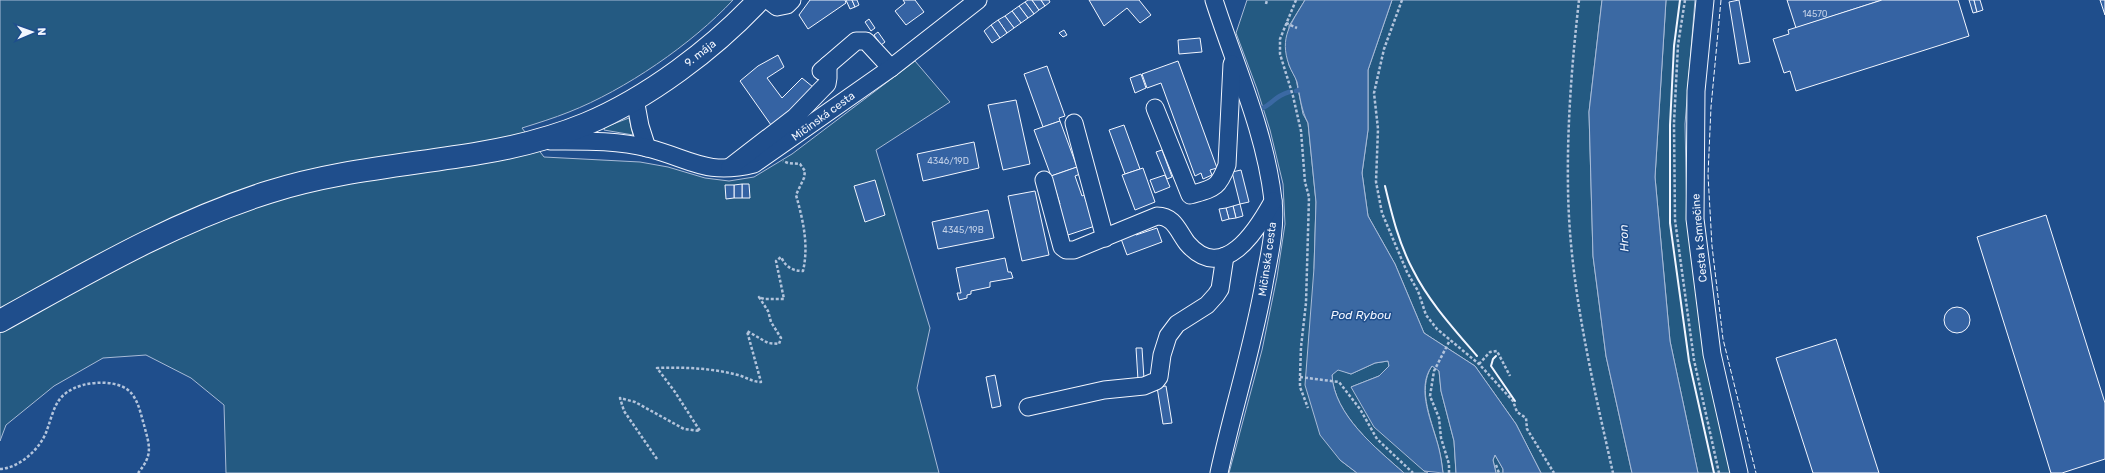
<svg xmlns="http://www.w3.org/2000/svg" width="2105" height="473" viewBox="0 0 2105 473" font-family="Rubik,sans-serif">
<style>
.green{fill:#245a82;stroke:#a8bbd7}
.water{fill:#3b69a3;stroke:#a8bbd7}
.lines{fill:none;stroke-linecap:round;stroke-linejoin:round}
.stream{stroke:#3b69a3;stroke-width:4.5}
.building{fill:#3563a3;stroke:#f2f6ff}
.minor-casing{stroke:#f2f6ff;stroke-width:19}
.major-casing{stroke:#f2f6ff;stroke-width:24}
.path{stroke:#b3c4dc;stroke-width:2.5;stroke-dasharray:3 2;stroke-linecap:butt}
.minor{stroke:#1f4e8c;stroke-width:17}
.major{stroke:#1f4e8c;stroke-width:22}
.fence{stroke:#f2f6ff;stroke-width:1;stroke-dasharray:5 2;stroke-linecap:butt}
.wall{stroke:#f2f6ff;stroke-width:2}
.labels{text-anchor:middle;stroke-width:3;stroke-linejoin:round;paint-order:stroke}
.number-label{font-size:9px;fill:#c3d1e8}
.street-label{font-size:11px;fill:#f2f6ff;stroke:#1f4e8c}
.water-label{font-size:12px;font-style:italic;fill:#f2f6ff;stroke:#1f4e8c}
</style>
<rect width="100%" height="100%" fill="#1f4e8c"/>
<!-- green -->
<g class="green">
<path d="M 0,0 L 733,0 C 692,44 625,90 569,112 C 554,118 538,123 522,128 L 544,157 L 640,162 L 668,167 L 705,178 L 729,181 L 754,177 L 792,154 L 915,61 L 950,102 L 876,150 L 930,328 L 917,388 L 939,473 L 226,473 L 224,405 L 191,378 L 146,355 L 103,358 L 54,386 L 6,425 L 0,441 Z"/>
<path d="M 1247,0 L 1305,0 L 1289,26 L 1289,65 L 1296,79 L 1303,114 L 1308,123 L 1316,202 L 1314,268 L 1340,460 L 1357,473 L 1229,473 L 1262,350 L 1277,277 L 1285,224 L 1283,184 L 1270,130 L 1257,89 L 1236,33 Z"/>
<path d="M 1392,0 L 1602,0 L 1589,112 L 1593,256 L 1606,356 L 1632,473 L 1541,473 L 1516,424 L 1475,366 L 1424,333 L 1395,264 L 1368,216 L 1362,173 L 1368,130 L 1368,70 Z"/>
<path d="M 1666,0 L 1695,0 L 1685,124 L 1687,220 L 1731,473 L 1698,473 L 1670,341 L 1655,177 Z"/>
<path d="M 629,118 L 633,135 L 604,130 L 605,127 Z"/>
<path d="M 1388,361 L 1389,366 L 1379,376 L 1351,387 L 1424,471 L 1428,473 L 1404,473 C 1376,448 1334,415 1332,375 L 1338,369 L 1351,374 L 1375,363 Z"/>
<path d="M 1432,366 L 1439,370 L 1441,391 L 1454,441 L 1456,473 L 1443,473 C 1442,465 1441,457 1439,449 C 1433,423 1416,390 1432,366 Z"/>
<path d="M 1495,455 L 1503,469 L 1503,473 L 1496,473 L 1493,460 Z"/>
</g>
<!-- water -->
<g class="water">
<path d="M 1305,0 L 1392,0 L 1368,70 L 1368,130 L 1362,173 L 1368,216 L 1395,264 L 1424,333 L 1475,366 L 1516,424 L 1541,473 L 1503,473 L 1503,469 L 1495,455 L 1493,460 L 1496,473 L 1456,473 L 1454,441 L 1441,391 L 1439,371 L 1432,366 C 1415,389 1433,424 1439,449 C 1441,457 1442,465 1443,473 L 1424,471 L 1374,427 L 1351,387 L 1379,376 L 1389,366 L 1388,361 L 1375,363 L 1351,374 L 1338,370 L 1332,375 C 1334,415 1376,448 1404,473 L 1357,473 L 1340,460 L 1320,435 L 1305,385 L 1314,268 L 1316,202 L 1308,123 C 1301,110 1300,96 1297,82 C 1295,76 1291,71 1289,65 C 1279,37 1291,24 1305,0 Z"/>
<path d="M 1602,0 L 1666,0 L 1655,177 L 1670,341 L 1698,473 L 1632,473 L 1606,356 L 1593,256 L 1589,112 Z"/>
</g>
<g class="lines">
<!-- stream -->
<g class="stream">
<path d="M 1296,91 L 1299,90"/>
<path d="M 1261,109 C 1274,103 1273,97 1289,92"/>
</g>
</g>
<!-- building -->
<g class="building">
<path d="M 810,0 L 845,0 L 846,3 L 808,29 L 799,15 Z"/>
<path d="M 846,0 L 852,0 L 855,7 L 850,9 Z"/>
<path d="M 852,0 L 857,0 L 859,5 L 855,7 Z"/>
<path d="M 903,0 L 915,0 L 924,12 L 906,25 L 895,11 L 905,3 Z"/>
<path d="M 1028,0 L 1032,0 L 1039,10 L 1034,14 L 1025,2 Z"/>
<path d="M 1032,0 L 1041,0 L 1045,6 L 1039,10 Z"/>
<path d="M 1041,0 L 1049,0 L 1050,2 L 1045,6 Z"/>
<path d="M 1089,0 L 1139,0 L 1151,15 L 1140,23 L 1127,8 L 1104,26 Z"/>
<path d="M 1739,0 L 1750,62 L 1739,64 L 1729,2 Z"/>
<path d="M 1787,0 L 1882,0 L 1796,28 Z"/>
<path d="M 1882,0 L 1958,0 L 1969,36 L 1796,91 L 1790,71 L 1784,73 L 1773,39 L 1789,34 L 1788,30 Z"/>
<path d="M 1969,0 L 1974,0 L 1977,12 L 1973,13 Z"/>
<path d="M 1974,0 L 1980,0 L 1983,10 L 1977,12 Z"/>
<path d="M 2100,0 L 2105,0 L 2105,15 Z"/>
<path d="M 1025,2 L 1034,14 L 1028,18 L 1019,6 Z"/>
<path d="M 1019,6 L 1028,18 L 1021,23 L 1012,11 Z"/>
<path d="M 1012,11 L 1021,23 L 1014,28 L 1005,16 Z"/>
<path d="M 1005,16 L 1014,28 L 1007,33 L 998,20 Z"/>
<path d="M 869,19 L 875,28 L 871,31 L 865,22 Z"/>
<path d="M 998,20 L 1007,33 L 1000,38 L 991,25 Z"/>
<path d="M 991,25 L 1000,38 L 992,43 L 984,31 Z"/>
<path d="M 1064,30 L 1067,35 L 1063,37 L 1059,33 Z"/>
<path d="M 878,32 L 885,42 L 881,45 L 874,35 Z"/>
<path d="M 1200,38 L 1202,52 L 1179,54 L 1178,40 Z"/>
<path d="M 778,55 L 784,67 L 767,78 L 782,98 L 802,78 L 813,87 L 791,110 L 771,125 L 740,81 L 758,66 Z"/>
<path d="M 1178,61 L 1217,168 L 1210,170 L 1212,175 L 1203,179 L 1201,173 L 1195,176 L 1161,83 L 1147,88 L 1142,74 Z"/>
<path d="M 1047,66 L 1065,116 L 1059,118 L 1060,121 L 1043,127 L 1024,74 Z"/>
<path d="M 1141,74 L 1146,88 L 1135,93 L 1130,78 Z"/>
<path d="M 1016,100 L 1030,164 L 1003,170 L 988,105 Z"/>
<path d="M 1060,121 L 1077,167 L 1051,176 L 1034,130 Z"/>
<path d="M 1124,125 L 1140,169 L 1125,174 L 1109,130 Z"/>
<path d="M 974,142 L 979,168 L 923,181 L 917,154 Z"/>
<path d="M 1162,150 L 1172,177 L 1167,179 L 1156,152 Z"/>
<path d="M 1077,167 L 1080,174 L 1075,176 L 1082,196 L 1084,195 L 1095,226 L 1068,235 L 1058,205 L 1060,204 L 1051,176 Z"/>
<path d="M 1143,168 L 1155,202 L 1135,210 L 1122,175 Z"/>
<path d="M 1241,170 L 1249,202 L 1240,204 L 1232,172 Z"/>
<path d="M 1165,175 L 1170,187 L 1155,193 L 1150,180 Z"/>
<path d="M 875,180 L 885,215 L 865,222 L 854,186 Z"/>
<path d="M 742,184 L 749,184 L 750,198 L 742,198 Z"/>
<path d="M 742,184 L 742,198 L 734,198 L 734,185 Z"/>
<path d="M 725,185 L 734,185 L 734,198 L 726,199 Z"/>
<path d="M 1035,191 L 1049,255 L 1022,261 L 1008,196 Z"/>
<path d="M 1240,204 L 1243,216 L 1236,218 L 1233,206 Z"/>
<path d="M 1233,206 L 1236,218 L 1229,219 L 1226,208 Z"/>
<path d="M 1226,208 L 1229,219 L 1222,221 L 1219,209 Z"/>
<path d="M 988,210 L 994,238 L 938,249 L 932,222 Z"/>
<path d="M 2046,215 L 2105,403 L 2105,459 L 2062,473 L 2051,473 L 1977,237 Z"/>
<path d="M 1157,228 L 1162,242 L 1127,255 L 1120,236 L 1134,231 L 1136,235 Z"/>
<path d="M 1005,258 L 1008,272 L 1011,272 L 1013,278 L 990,282 L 990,287 L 971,291 L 971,294 L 967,295 L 967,298 L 959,300 L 957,293 L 961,293 L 956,268 Z"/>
<circle cx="1957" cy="320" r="13"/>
<path d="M 1836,339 L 1879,473 L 1813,473 L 1776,358 Z"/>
<path d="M 1136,348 L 1142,348 L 1144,379 L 1138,380 Z"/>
<path d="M 995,375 L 1001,406 L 992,408 L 986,377 Z"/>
<path d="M 1166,386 L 1172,423 L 1163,424 L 1157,387 Z"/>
</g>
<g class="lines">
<!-- minor casing -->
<g class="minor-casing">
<g id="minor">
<path d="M 768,0 L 777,7 L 787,5 L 792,0"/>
<path d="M 1214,0 C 1235,66 1265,130 1273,200 C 1276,226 1270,253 1265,278 C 1254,344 1233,408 1219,473"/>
<path d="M 1705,0 L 1696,91 L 1695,219 L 1712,354 L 1739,473"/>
<path d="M 821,71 L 856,41 L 866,41 L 891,68"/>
<path d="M 635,99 L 640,126 L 647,148"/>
<path d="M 1155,108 L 1190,195 C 1214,188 1218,189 1227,165 L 1232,64"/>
<path d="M 1074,123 L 1105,238"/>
<path d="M 550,141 C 582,141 617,140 648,148 C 691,159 706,176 754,164 L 891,68 L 978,0"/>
<path d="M 730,167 L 795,117 L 821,90 L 827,84 L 828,78 L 828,65"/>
<path d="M 1044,180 L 1062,247 L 1066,250 L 1074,250 L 1157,216 C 1174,216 1178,231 1187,243 C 1223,285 1257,230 1273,201"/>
<path d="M 1028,407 L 1104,390 L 1144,386 L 1156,381 L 1159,377 L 1162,355 L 1168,336 L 1177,324 L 1207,305 L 1216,295 L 1220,289 L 1225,256"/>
</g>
</g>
<!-- major casing -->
<g class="major-casing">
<path id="major" d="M 0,321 C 89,272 171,223 269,192 C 338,170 410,165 480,153 C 516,147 552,138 586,124 C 648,98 713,49 759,0"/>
</g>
<!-- path -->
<g class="path">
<path d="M 1296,0 L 1280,39 L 1280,54 L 1293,96 L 1301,131 L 1305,182 L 1309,197 L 1306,303 L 1301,347 L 1300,377 L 1300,387 L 1308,408"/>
<path d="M 1402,0 L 1384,49 L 1374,93 L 1378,129 L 1376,182 L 1382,213 L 1407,272 L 1418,291 L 1426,315 L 1437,329 L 1479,364 L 1513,401 L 1517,412 L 1526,418 L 1527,429 L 1554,473"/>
<path d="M 1579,0 C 1572,62 1567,124 1568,187 C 1569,283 1592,379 1613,473"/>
<path d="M 1685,0 L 1678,45 L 1674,123 L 1675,220 L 1694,360 L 1719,473"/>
<path d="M 1266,4 L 1267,0"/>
<path d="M 1286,23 L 1297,28"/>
<path d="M 1479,364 L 1490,352 L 1497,351 L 1510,376"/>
<path d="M 1300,377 L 1339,382 L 1360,409 L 1377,439 L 1413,473"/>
<path d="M 657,459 L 624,411 L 620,398 L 635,402 L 684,429 L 700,431 L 675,392 L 657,368 C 684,367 711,368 738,375 C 746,377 752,382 761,382 L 747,331 L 768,343 L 779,344 L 781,338 L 771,322 L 768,311 L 759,297 L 764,299 L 784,299 L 776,261 L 781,257 C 786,267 792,271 803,271 C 809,245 803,220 796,195 L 804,178 L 805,171 L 800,164 L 788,163 L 783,161"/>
<path d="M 1496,465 L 1499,473"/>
<path d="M 0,469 C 20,468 41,448 47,430 C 55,407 56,393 83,385 C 98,381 122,381 132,394 C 139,403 141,415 144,425 C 150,447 153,455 138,473"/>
<path d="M 1449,473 L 1449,464 L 1441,438 L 1439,418 L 1430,396 L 1434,371 L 1450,340"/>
</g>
<!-- minor -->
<use href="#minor" class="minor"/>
<!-- major -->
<use href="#major" class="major"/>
<!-- fence -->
<path class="fence" d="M 1721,0 L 1711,107 L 1708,175 L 1712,246 L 1723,339 L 1756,473"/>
<!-- wall -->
<g class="wall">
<path d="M 1680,0 L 1674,46 L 1670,125 L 1670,223 L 1689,361 L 1714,473"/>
<path d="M 1385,186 C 1392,215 1399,244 1413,270 C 1429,302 1454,329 1477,356"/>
<path d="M 1496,356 L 1493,359 L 1491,366 L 1515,401"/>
</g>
</g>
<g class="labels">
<!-- number labels -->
<g class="number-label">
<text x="1815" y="17">14570</text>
<text x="948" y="164">4346/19D</text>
<text x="963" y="233">4345/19B</text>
</g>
<!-- street labels -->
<g class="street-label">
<text transform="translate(700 53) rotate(-38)" y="4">9. mája</text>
<text transform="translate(823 116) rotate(-36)" y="4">Mičinská cesta</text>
<text transform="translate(1699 238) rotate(-95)" y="4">Cesta k Smrečine</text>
<text transform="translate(1267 259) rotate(-82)" y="4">Mičinská cesta</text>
</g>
<!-- water labels -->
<g class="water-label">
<text transform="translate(1624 238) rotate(-92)" y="4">Hron</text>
<text x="1361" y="319">Pod Rybou</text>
</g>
</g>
<!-- north arrow -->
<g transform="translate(32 32) rotate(88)" stroke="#1f4e8c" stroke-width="3" paint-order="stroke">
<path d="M0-3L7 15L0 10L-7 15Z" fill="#f2f6ff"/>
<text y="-6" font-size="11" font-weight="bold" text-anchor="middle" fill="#f2f6ff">N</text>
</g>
</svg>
